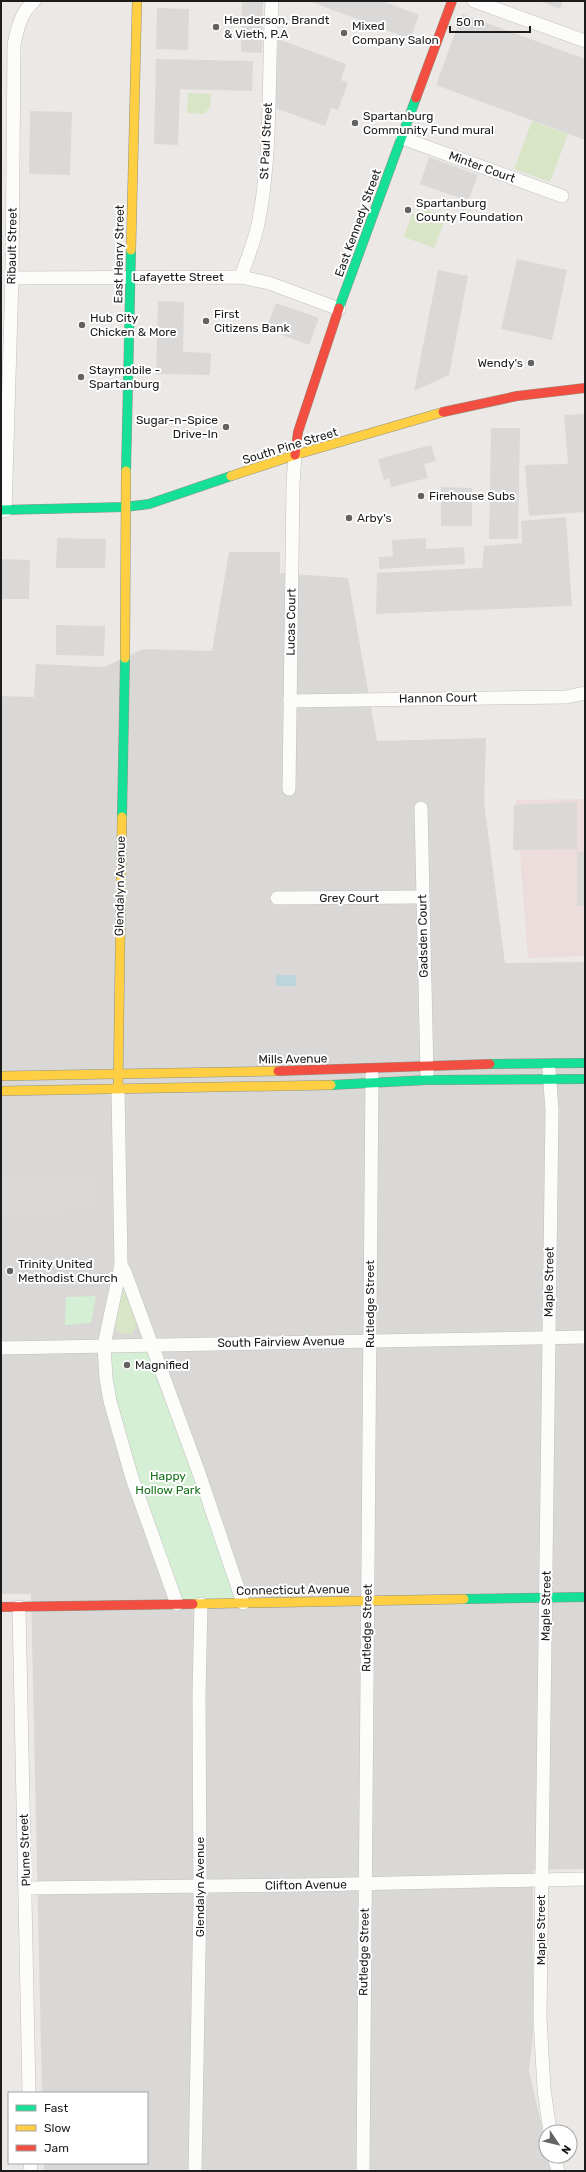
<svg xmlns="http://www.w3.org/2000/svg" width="586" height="2172" viewBox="0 0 586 2172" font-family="Rubik,sans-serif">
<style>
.residential{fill:#dad8d6}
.commercial{fill:#ecdcdb}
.grass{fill:#d8e5c6}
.park{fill:#d4efd3}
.parking{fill:#dbd9d8}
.water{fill:#bbd6db}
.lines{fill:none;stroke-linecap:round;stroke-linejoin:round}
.street-casing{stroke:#c2c0bf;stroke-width:14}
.fast-casing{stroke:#92927f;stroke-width:10}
.slow-casing{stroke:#92927f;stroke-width:10}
.jam-casing{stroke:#92927f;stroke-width:10}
.street{stroke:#fcfcfb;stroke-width:13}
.fast{stroke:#16e098;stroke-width:9}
.slow{stroke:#ffcf43;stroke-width:9}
.jam{stroke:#f24e42;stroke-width:9}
.poi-dot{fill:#646362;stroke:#fff;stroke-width:1.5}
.labels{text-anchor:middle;stroke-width:4;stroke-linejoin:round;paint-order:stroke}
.poi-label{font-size:12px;fill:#1c1c1c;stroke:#fff;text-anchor:start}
.street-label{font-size:12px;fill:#1c1c1c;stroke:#fff}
.park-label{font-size:12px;fill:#147019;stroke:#fff}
</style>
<rect width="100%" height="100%" fill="#ebe8e5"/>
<!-- residential -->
<path class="residential" d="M 229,552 L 280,552 L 280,573 L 348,578 L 377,741 L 486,738 L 484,802 L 505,963 L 585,962 L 585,1869 L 533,1870 L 533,2037 L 529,2071 L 546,2144 L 546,2156 L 549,2156 L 553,2171 L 44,2171 L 44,2163 L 147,2163 L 147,2093 L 42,2093 L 31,1594 L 1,1594 L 1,696 L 34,697 L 36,664 L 104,667 L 143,649 L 212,651 Z"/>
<!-- commercial -->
<path class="commercial" d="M 585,799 L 585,956 L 528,958 L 516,800 Z"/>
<!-- grass -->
<g class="grass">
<path d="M 188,93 L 211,94 L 210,107 L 204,114 L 187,113 Z"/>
<path d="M 532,121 L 568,134 L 550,182 L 514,169 Z"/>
<path d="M 424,209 L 446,217 L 434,248 L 404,237 L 412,214 L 420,214 Z"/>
<path d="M 124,1285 C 130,1301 144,1320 132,1334 C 103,1338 116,1306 119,1289 Z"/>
</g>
<!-- park -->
<g class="park">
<path d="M 96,1296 L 91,1323 L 65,1325 L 66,1297 Z"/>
<path d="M 152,1344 L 243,1603 L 177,1604 L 132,1478 L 104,1345 Z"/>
</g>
<!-- parking -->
<g class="parking">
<path d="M 242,1 L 263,1 L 262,53 L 241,52 Z"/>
<path d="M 309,1 L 382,1 L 419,15 L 410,39 Z"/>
<path d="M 540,1 L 563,1 L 560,9 Z"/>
<path d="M 157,8 L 189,9 L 188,50 L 156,49 Z"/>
<path d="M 462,14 L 585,59 L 585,140 L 436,85 Z"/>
<path d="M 278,39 L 346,64 L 341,80 L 348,83 L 338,110 L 331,108 L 325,126 L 275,108 Z"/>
<path d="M 156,59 L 253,61 L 252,91 L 180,89 L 178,145 L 154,144 Z"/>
<path d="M 30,111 L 72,112 L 70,175 L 29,174 Z"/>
<path d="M 429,157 L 478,175 L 468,201 L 420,184 Z"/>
<path d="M 517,259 L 567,270 L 552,340 L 501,329 Z"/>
<path d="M 438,270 L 468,276 L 449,375 L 414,391 Z"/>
<path d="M 158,301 L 184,302 L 183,352 L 211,353 L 210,375 L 156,374 Z"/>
<path d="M 276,303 L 319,318 L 309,345 L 266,329 Z"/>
<path d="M 585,414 L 585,512 L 529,516 L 525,465 L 568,464 L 564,415 Z"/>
<path d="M 491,428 L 520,428 L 518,539 L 489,539 Z"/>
<path d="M 431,445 L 436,461 L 424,464 L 428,478 L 391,487 L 389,478 L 384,480 L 378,459 Z"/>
<path d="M 441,487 L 472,488 L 472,526 L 441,526 Z"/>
<path d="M 566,517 L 572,606 L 376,614 L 377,573 L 482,568 L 484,546 L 522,543 L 521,521 Z"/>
<path d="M 57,538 L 106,539 L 105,568 L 56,568 Z"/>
<path d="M 426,538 L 426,549 L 464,547 L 465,564 L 379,569 L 379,557 L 393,556 L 392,540 Z"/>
<path d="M 1,559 L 30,560 L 29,599 L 1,599 Z"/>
<path d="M 56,625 L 105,626 L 104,656 L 56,655 Z"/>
<path d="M 577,802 L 577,849 L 513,850 L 514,805 Z"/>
<rect x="577" y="852" width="8" height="54"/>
<path d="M 97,1179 L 97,1209 L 1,1211 L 1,1181 Z"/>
</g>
<!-- water -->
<rect class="water" x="276" y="975" width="20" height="11"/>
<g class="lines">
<!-- street casing -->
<g class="street-casing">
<g id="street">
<path d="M 474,1 L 585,41"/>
<path d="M 402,138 L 562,196"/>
<path d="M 241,277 C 247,258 256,239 259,219 C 272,151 268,71 272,1"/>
<path d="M 12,278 L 241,277 L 269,283 L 339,309"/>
<path d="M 5,511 L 12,278 L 14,45 C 17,29 21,12 34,1"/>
<path d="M 290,701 L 566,697 L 585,693"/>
<path d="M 289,789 L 293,484 L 295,455"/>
<path d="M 421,808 L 427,1074"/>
<path d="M 277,898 L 422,897"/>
<path d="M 549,1070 L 552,1110 L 540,2018 L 544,2089 L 550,2132"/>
<path d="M 118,1089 L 121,1265 L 104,1345 L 106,1378 L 110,1401 L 132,1478 L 177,1604"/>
<path d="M 121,1265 L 125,1272 L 199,1473 L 243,1603"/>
<path d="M 1,1348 L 585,1337"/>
<path d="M 19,1607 L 29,2093"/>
<path d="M 26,1888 L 303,1885 L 585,1879"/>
<path d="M 554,2156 L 558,2171"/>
<path d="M 30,2163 L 31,2171"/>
<path d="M 195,2171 L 200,1898 L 199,1694 L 201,1604"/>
<path d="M 363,2171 L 372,1075"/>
</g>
</g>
<!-- fast casing -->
<g class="fast-casing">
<g id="fast">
<path d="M 339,308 L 416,98"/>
<path d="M 126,471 L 131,250"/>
<path d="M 1,510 L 125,507 L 149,504 L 231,476"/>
<path d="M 122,817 L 125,658"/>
<path d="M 490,1064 L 585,1063"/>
<path d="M 331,1085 L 427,1080 L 585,1079"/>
<path d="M 464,1599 L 585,1597"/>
</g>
</g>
<!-- slow casing -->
<g class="slow-casing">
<g id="slow">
<path d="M 131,250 L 137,1"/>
<path d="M 231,476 L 295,455 L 443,412"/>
<path d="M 125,658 L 126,471"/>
<path d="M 1,1076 L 278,1071"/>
<path d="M 118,1089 L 122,817"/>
<path d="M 1,1091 L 331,1085"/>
<path d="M 193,1604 L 464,1599"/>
</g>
</g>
<!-- jam casing -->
<g class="jam-casing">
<g id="jam">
<path d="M 416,98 L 452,1"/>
<path d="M 443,412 L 517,396 L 585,388"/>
<path d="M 295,455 L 298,432 L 339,308"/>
<path d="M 278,1071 L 490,1064"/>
<path d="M 1,1607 L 193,1604"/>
</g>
</g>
<!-- street -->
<use href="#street" class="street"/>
<!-- fast -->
<use href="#fast" class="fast"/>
<!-- slow -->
<use href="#slow" class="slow"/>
<!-- jam -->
<use href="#jam" class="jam"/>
</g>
<!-- markers -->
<g class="poi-dot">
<circle cx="216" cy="27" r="4"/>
<circle cx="344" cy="33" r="4"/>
<circle cx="355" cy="123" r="4"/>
<circle cx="408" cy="210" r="4"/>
<circle cx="206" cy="321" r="4"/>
<circle cx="82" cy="325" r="4"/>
<circle cx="531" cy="363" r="4"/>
<circle cx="81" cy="377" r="4"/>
<circle cx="226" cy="427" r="4"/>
<circle cx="421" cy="496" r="4"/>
<circle cx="349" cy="518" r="4"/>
<circle cx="10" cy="1271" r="4"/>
<circle cx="127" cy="1365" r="4"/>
</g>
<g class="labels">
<!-- poi labels -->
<g class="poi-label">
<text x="224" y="24">Henderson, Brandt<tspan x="224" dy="14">&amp; Vieth, P.A</tspan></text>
<text x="352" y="30">Mixed<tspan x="352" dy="14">Company Salon</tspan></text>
<text x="363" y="120">Spartanburg<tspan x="363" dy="14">Community Fund mural</tspan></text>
<text x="416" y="207">Spartanburg<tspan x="416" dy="14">County Foundation</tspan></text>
<text x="214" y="318">First<tspan x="214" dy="14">Citizens Bank</tspan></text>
<text x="90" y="322">Hub City<tspan x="90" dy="14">Chicken &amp; More</tspan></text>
<text x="523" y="367" text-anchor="end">Wendy's</text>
<text x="89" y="374">Staymobile -<tspan x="89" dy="14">Spartanburg</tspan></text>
<text x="218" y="424" text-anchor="end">Sugar-n-Spice<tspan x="218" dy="14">Drive-In</tspan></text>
<text x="429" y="500">Firehouse Subs</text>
<text x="357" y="522">Arby's</text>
<text x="18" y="1268">Trinity United<tspan x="18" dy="14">Methodist Church</tspan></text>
<text x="135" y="1369">Magnified</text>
</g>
<!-- street labels -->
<g class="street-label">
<text transform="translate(266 141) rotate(-87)" y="4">St Paul Street</text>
<text transform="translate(482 167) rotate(20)" y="4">Minter Court</text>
<text transform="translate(358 223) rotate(-70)" y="4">East Kennedy Street</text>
<text transform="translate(12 246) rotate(-89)" y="4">Ribault Street</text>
<text transform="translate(119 254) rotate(-89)" y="4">East Henry Street</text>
<text x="178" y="281">Lafayette Street</text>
<text transform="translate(290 446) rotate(-17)" y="4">South Pine Street</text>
<text transform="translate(291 622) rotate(-89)" y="4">Lucas Court</text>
<text transform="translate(438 698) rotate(-1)" y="4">Hannon Court</text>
<text transform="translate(120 886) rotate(-89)" y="4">Glendalyn Avenue</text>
<text x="349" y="902">Grey Court</text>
<text transform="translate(423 936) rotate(-91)" y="4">Gadsden Court</text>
<text transform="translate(293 1059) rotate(-1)" y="4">Mills Avenue</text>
<text transform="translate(549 1282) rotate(-89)" y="4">Maple Street</text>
<text transform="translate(370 1304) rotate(-90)" y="4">Rutledge Street</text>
<text transform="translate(281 1342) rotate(-1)" y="4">South Fairview Avenue</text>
<text transform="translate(293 1590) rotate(-1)" y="4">Connecticut Avenue</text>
<text transform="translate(546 1606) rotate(-89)" y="4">Maple Street</text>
<text transform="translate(367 1628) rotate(-89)" y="4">Rutledge Street</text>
<text transform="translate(25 1850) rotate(-92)" y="4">Plume Street</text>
<text transform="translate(306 1885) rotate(-1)" y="4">Clifton Avenue</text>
<text transform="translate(200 1887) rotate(-90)" y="4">Glendalyn Avenue</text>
<text transform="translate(541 1930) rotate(-90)" y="4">Maple Street</text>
<text transform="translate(364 1952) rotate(-89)" y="4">Rutledge Street</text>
</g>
<!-- park labels -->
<g class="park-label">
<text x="168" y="1480">Happy<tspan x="168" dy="14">Hollow Park</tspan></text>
</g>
</g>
<!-- border -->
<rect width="586" height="2172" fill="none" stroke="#1c1c1c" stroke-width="4"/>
<!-- legend -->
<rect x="8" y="2092" width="140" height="72" fill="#ffffff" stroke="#a4a4a4"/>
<rect x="16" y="2105" width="20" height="6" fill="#16e098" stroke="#a4a4a4"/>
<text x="44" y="2112" font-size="12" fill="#1c1c1c">Fast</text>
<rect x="16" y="2125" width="20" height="6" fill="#ffcf43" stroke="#a4a4a4"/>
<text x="44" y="2132" font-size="12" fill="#1c1c1c">Slow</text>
<rect x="16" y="2145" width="20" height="6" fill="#f24e42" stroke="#a4a4a4"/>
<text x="44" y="2152" font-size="12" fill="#1c1c1c">Jam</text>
<!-- north arrow -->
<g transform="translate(558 2144) rotate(125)"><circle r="19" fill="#ffffff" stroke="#a4a4a4"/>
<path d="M0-3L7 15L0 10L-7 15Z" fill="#646362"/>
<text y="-6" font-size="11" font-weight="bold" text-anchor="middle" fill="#1c1c1c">N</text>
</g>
<!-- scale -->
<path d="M450 26v6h80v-6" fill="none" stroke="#1c1c1c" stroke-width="2"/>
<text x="456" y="26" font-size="12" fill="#1c1c1c" stroke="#ffffff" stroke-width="3" paint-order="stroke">50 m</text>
</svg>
